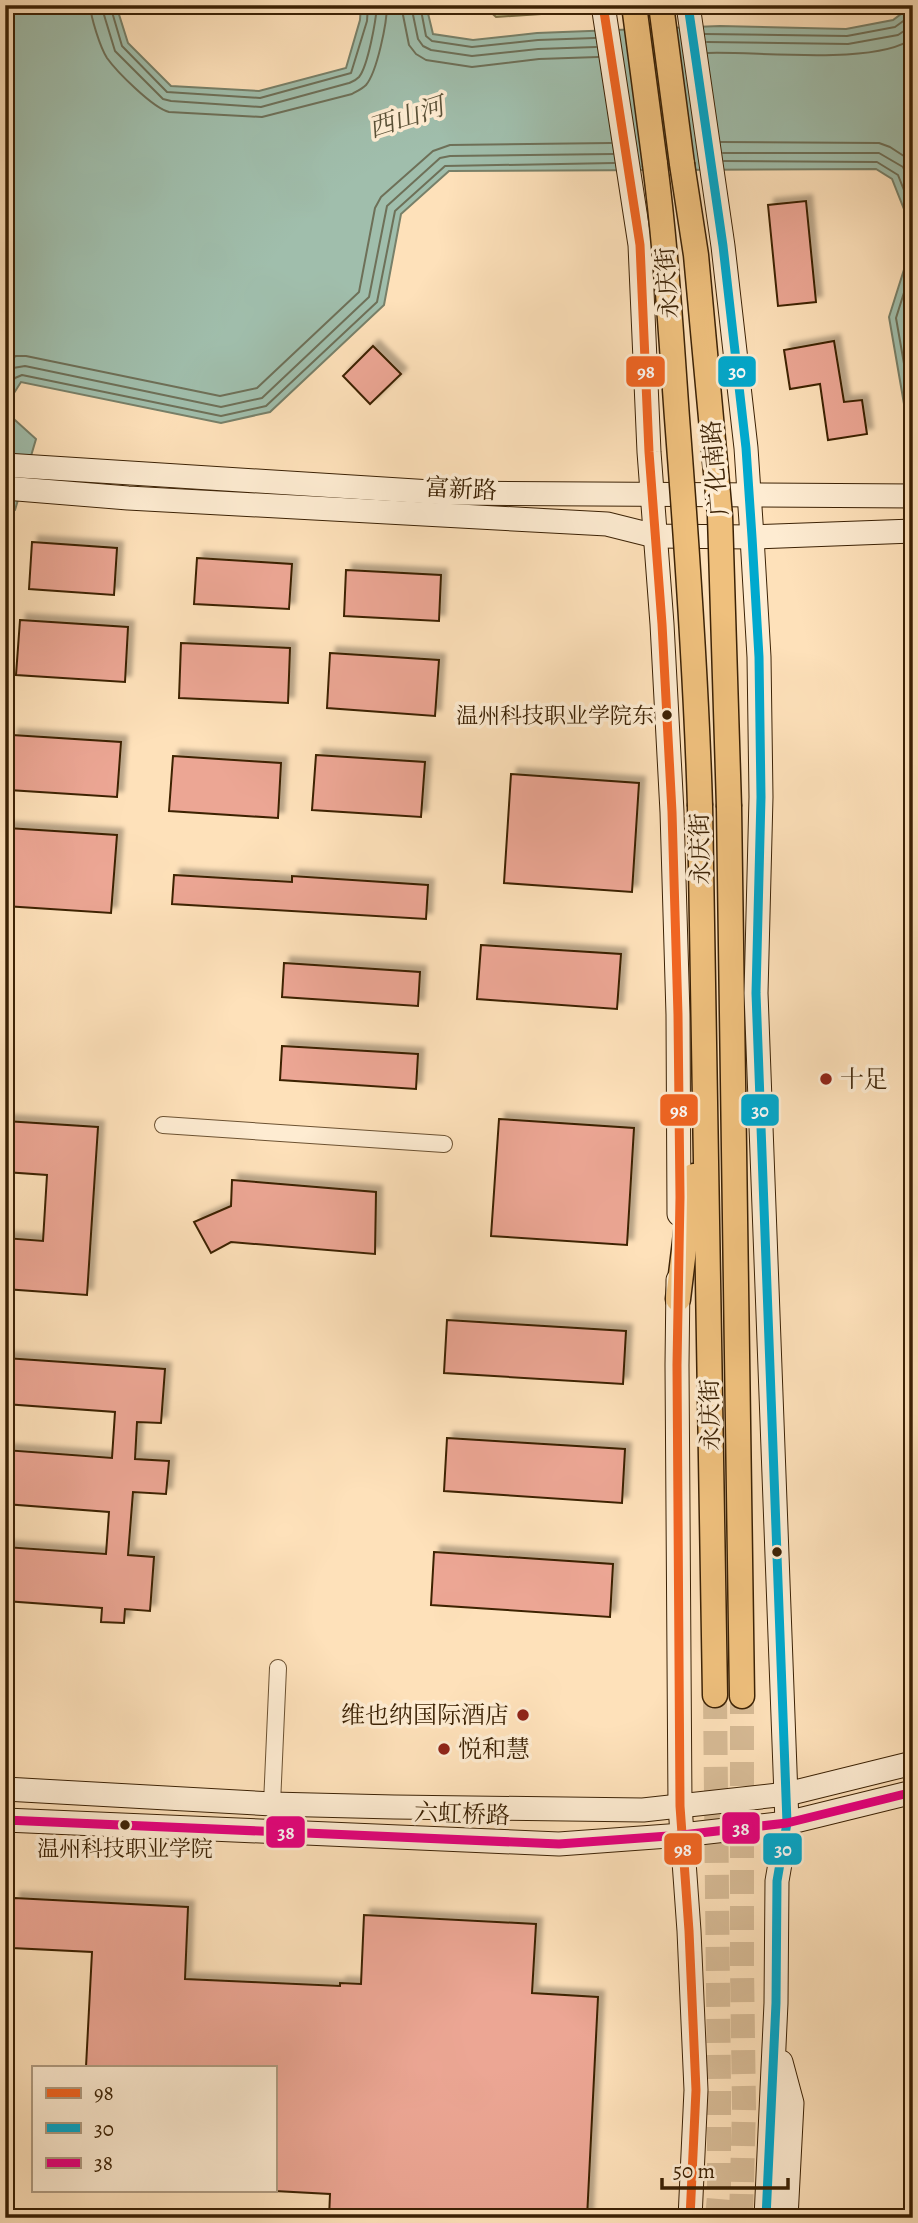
<svg xmlns="http://www.w3.org/2000/svg" width="918" height="2223" viewBox="0 0 918 2223" font-family="Alegreya,'Noto Serif SC',serif">
<style>
.green{fill:#c6c18b;stroke:#817248;stroke-width:2}
.water{fill:#a0beac;stroke:#788069;stroke-width:2}
.lines{fill:none;stroke-linecap:round;stroke-linejoin:round}
.shore{stroke:#6e7058;stroke-width:2}
.building{fill:#eca694;stroke:#3c2205;stroke-width:2;filter:url(#shadow)}
.primary-tunnel{stroke:#d7bb96;stroke-width:24;stroke-dasharray:24 12;stroke-linecap:butt}
.street-casing{stroke:#6c5232;stroke-width:18}
.secondary-casing{stroke:#3c2205;stroke-width:25}
.primary-casing{stroke:#3c2205;stroke-width:27}
.street{stroke:#feecd2;stroke-width:16}
.secondary{stroke:#feecd2;stroke-width:23}
.primary{stroke:#efc07d;stroke-width:24}
.primary-bridge-casing{stroke:#3c2205;stroke-width:27;stroke-linecap:butt}
.primary-bridge{stroke:#efc07d;stroke-width:24}
.bus-1-casing{stroke:#feecd2;stroke-width:14}
.bus-2-casing{stroke:#feecd2;stroke-width:14}
.bus-3-casing{stroke:#feecd2;stroke-width:14}
.bus-1{stroke:#f26522;stroke-width:9}
.bus-2{stroke:#00a9ce;stroke-width:9}
.bus-3{stroke:#e5007d;stroke-width:9}
.bus-dot{fill:#3c2205;stroke:#feecd2;stroke-width:2.5}
.poi-dot{fill:#8f2418;stroke:#feecd2;stroke-width:2.5}
.labels{text-anchor:middle;stroke-width:7;stroke-linejoin:round;paint-order:stroke}
.bus-label{font-size:22px;fill:#3c2205;stroke:#feecd2;text-anchor:end}
.street-label{font-size:24px;fill:#3c2205;stroke:#feecd2}
.poi-label{font-size:24px;fill:#3c2205;stroke:#feecd2;text-anchor:start}
.water-label{font-size:26px;font-style:italic;fill:#5a5137;stroke:#feecd2}
.line-badge{stroke:#feecd2;stroke-width:2.5}
.badge-label{font-size:19px;text-anchor:middle;font-weight:bold;fill:#fff}
</style>
<defs>
<filter id="shadow"><feDropShadow dx="6" dy="-6" stdDeviation="2" flood-color="#0004"/></filter>
</defs>
<rect width="100%" height="100%" fill="#fee1ba"/>
<filter id="stains"><feTurbulence type="fractalNoise" baseFrequency=".00286" numOctaves="4"/><feColorMatrix values="0 0 0 0 .2 0 0 0 0 .09 0 0 0 0 .02 0 0 0 .5 -.17"/></filter>
<radialGradient id="worn" r=".72"><stop offset=".6" stop-color="#630" stop-opacity="0"/><stop offset="1" stop-color="#630" stop-opacity=".3"/></radialGradient>
<!-- green -->
<path class="green" d="M 483,5 L 547,5 L 541,14 L 496,17 Z"/>
<!-- water -->
<g class="water">
<path d="M 5,5 L 116,5 L 128,43 L 171,86 L 259,91 L 346,68 L 360,20 L 361,5 L 426,5 L 433,34 L 473,40 L 537,33 L 720,26 L 846,29 L 893,20 L 913,5 L 913,232 L 892,179 L 876,169 L 449,171 L 401,214 L 384,305 L 270,412 L 221,423 L 21,382 L 5,407 Z"/>
<path d="M 913,241 L 913,456 L 889,317 Z"/>
<path d="M 5,411 L 36,439 L 15,510 L 5,513 Z"/>
</g>
<g class="lines">
<!-- shore -->
<g class="shore">
<path d="M 90,5 C 91,18 100,47 107,58 C 117,72 153,108 169,112 L 262,117 L 352,94 C 357,91 362,89 366,85 C 377,72 387,23 387,5"/>
<path d="M 101,5 L 115,51 L 163,99 L 171,101 L 261,107 L 349,83 C 354,81 355,81 359,77 C 368,66 376,20 377,5"/>
<path d="M 110,5 L 122,46 L 167,92 L 260,98 L 351,73 L 367,21 L 368,5"/>
<path d="M 401,5 L 409,45 L 416,54 L 426,60 L 472,67 L 539,59 L 598,57"/>
<path d="M 411,5 L 418,39 L 423,46 L 431,50 L 472,56 L 538,49 L 596,47"/>
<path d="M 420,5 L 426,36 L 432,41 L 472,47 L 538,40 L 595,38"/>
<path d="M 705,34 L 847,36 L 895,27 L 913,14"/>
<path d="M 707,42 L 848,44 L 898,35 L 913,25"/>
<path d="M 708,53 C 756,51 877,66 913,38"/>
<path d="M 721,142 L 879,143 L 890,147 L 913,162"/>
<path d="M 723,153 L 879,153 L 903,167 L 913,188"/>
<path d="M 724,161 L 877,162 L 898,175 L 913,213"/>
<path d="M 913,264 L 896,318 L 913,415"/>
<path d="M 913,293 L 905,318 L 913,364"/>
<path d="M 5,361 L 16,356 L 26,356 L 220,396 L 257,388 L 359,292 L 375,208 L 381,197 L 433,151 L 450,145 L 611,143"/>
<path d="M 5,377 L 13,368 L 25,366 L 221,407 L 262,398 L 369,297 L 387,206 L 440,158 L 450,156 L 613,154"/>
<path d="M 5,393 L 15,378 L 22,375 L 221,416 L 266,406 L 377,302 L 395,211 L 445,166 L 614,163"/>
</g>
</g>
<!-- building -->
<g class="building">
<path d="M 806,201 L 816,302 L 778,306 L 768,205 Z"/>
<path d="M 834,341 L 844,402 L 862,400 L 867,434 L 828,440 L 820,384 L 790,389 L 784,350 Z"/>
<path d="M 373,346 L 401,374 L 370,404 L 343,376 Z"/>
<path d="M 32,542 L 117,548 L 114,595 L 29,589 Z"/>
<path d="M 197,558 L 292,564 L 289,609 L 194,604 Z"/>
<path d="M 346,570 L 441,575 L 439,621 L 344,616 Z"/>
<path d="M 20,620 L 128,627 L 125,682 L 16,675 Z"/>
<path d="M 181,643 L 290,648 L 288,703 L 179,698 Z"/>
<path d="M 330,653 L 439,660 L 435,716 L 327,708 Z"/>
<path d="M 12,735 L 121,742 L 117,797 L 9,790 Z"/>
<path d="M 316,755 L 425,762 L 421,817 L 312,810 Z"/>
<path d="M 173,756 L 281,763 L 278,818 L 169,811 Z"/>
<path d="M 511,774 L 639,783 L 632,892 L 504,883 Z"/>
<path d="M 7,828 L 117,835 L 111,913 L 5,906 Z"/>
<path d="M 174,875 L 292,882 L 292,876 L 428,885 L 426,919 L 172,904 Z"/>
<path d="M 481,945 L 621,954 L 617,1009 L 477,999 Z"/>
<path d="M 284,963 L 420,972 L 418,1006 L 282,997 Z"/>
<path d="M 282,1046 L 418,1054 L 416,1089 L 280,1080 Z"/>
<path d="M 499,1119 L 634,1128 L 627,1245 L 491,1236 Z"/>
<path d="M 5,1121 L 98,1127 L 87,1295 L 5,1289 L 5,1238 L 43,1241 L 47,1175 L 5,1172 Z"/>
<path d="M 232,1180 L 376,1192 L 375,1254 L 231,1242 L 211,1253 L 194,1222 L 231,1206 Z"/>
<path d="M 447,1320 L 626,1331 L 623,1384 L 444,1373 Z"/>
<path d="M 5,1358 L 165,1369 L 161,1423 L 137,1422 L 135,1459 L 169,1461 L 166,1494 L 133,1492 L 128,1555 L 154,1557 L 150,1611 L 125,1609 L 124,1623 L 101,1622 L 102,1608 L 5,1601 L 5,1547 L 106,1554 L 109,1512 L 5,1504 L 5,1450 L 112,1458 L 115,1412 L 5,1404 Z"/>
<path d="M 447,1438 L 625,1449 L 622,1503 L 444,1491 Z"/>
<path d="M 434,1552 L 613,1564 L 610,1617 L 431,1605 Z"/>
<path d="M 14,1898 L 188,1907 L 185,1979 L 340,1986 L 340,1983 L 361,1984 L 364,1915 L 536,1924 L 532,1993 L 598,1997 L 587,2218 L 329,2218 L 330,2194 L 275,2191 L 275,2067 L 86,2067 L 92,1952 L 12,1948 Z"/>
</g>
<g class="lines">
<!-- primary-tunnel -->
<g class="primary-tunnel">
<path d="M 715,1695 L 719,2089 L 719,2196 L 717,2218"/>
<path d="M 741,2218 L 744,2108 L 742,1967 L 742,1696"/>
</g>
<!-- street casing -->
<g class="street-casing">
<g id="street">
<path d="M 163,1125 L 444,1144"/>
<path d="M 272,1804 L 278,1668"/>
</g>
</g>
<!-- secondary casing -->
<g class="secondary-casing">
<g id="secondary">
<path d="M 603,5 L 640,245 L 649,452 L 662,624 L 672,812 L 678,1015 L 679,1214"/>
<path d="M 688,5 L 723,246 L 746,448 L 752,537 L 759,657 L 761,797 L 756,993 L 787,1823 L 777,1881 L 776,2003 L 766,2218"/>
<path d="M 5,465 L 447,493 L 913,496"/>
<path d="M 5,488 L 128,498 L 607,524 L 655,536 L 752,537 L 913,531"/>
<path d="M 678,1280 L 677,1365 L 680,1806 L 689,1931 L 696,2090 L 690,2218"/>
<path d="M 5,1789 L 272,1804 L 394,1807 L 643,1810 L 787,1794 L 913,1763"/>
<path d="M 5,1820 L 559,1844 L 682,1835 L 787,1823 L 913,1792"/>
<path d="M 781,2062 L 792,2103 L 786,2218"/>
</g>
</g>
<!-- primary casing -->
<g class="primary-casing">
<g id="primary">
<path d="M 634,5 L 655,164"/>
<path d="M 661,5 L 682,164"/>
<path d="M 700,806 L 715,1695"/>
<path d="M 729,807 L 742,1696"/>
<path d="M 678,1299 L 693,1176"/>
</g>
</g>
<!-- street -->
<use href="#street" class="street"/>
<!-- secondary -->
<use href="#secondary" class="secondary"/>
<!-- primary -->
<use href="#primary" class="primary"/>
<!-- primary-bridge casing -->
<g class="primary-bridge-casing">
<g id="primary-bridge">
<path d="M 655,164 C 666,249 671,334 677,418 C 687,547 696,676 700,806"/>
<path d="M 682,164 L 696,255 L 720,516 L 729,807"/>
</g>
</g>
<!-- primary-bridge -->
<use href="#primary-bridge" class="primary-bridge"/>
<!-- bus-1 casing -->
<g class="bus-1-casing">
<path id="bus-1" d="M 603,5 L 640,245 L 649,452 L 662,624 L 672,812 L 678,1015 L 680,1197 L 677,1365 L 680,1806 L 689,1931 L 696,2090 L 690,2218"/>
</g>
<!-- bus-2 casing -->
<g class="bus-2-casing">
<path id="bus-2" d="M 688,5 L 723,246 L 746,448 L 752,537 L 759,657 L 761,797 L 756,993 L 787,1823 L 777,1881 L 776,2003 L 766,2218"/>
</g>
<!-- bus-3 casing -->
<g class="bus-3-casing">
<path id="bus-3" d="M 5,1820 L 559,1844 L 682,1835 L 787,1823 L 913,1792"/>
</g>
<!-- bus-1 -->
<use href="#bus-1" class="bus-1"/>
<!-- bus-2 -->
<use href="#bus-2" class="bus-2"/>
<!-- bus-3 -->
<use href="#bus-3" class="bus-3"/>
</g>
<!-- markers -->
<g class="bus-dot">
<circle cx="667" cy="715" r="6"/>
<circle cx="777" cy="1552" r="6"/>
<circle cx="125" cy="1825" r="6"/>
</g>
<g class="poi-dot">
<circle cx="826" cy="1079" r="7"/>
<circle cx="523" cy="1715" r="7"/>
<circle cx="444" cy="1749" r="7"/>
</g>
<g class="labels">
<!-- bus labels -->
<g class="bus-label">
<text x="654" y="723">温州科技职业学院东</text>
<text x="125" y="1856" text-anchor="middle">温州科技职业学院</text>
</g>
<!-- street labels -->
<g class="street-label">
<text transform="translate(667 283) rotate(-94)" y="8">永庆街</text>
<text transform="translate(715 468) rotate(-95)" y="8">广化南路</text>
<text transform="translate(461 489) rotate(3)" y="8">富新路</text>
<text transform="translate(700 849) rotate(-91)" y="8">永庆街</text>
<text transform="translate(710 1415) rotate(-91)" y="8">永庆街</text>
<text transform="translate(462 1814) rotate(2)" y="8">六虹桥路</text>
</g>
<!-- poi labels -->
<g class="poi-label">
<text x="840" y="1087">十足</text>
<text x="509" y="1723" text-anchor="end">维也纳国际酒店</text>
<text x="458" y="1757">悦和慧</text>
</g>
<!-- water labels -->
<g class="water-label">
<text transform="translate(406 117) rotate(-18)" y="9">西山河</text>
</g>
</g>
<g class="line-badge">
<rect x="717" y="355" width="40" height="33" rx="7" fill="#00a9ce"/>
<rect x="625" y="355" width="41" height="33" rx="7" fill="#f26522"/>
<rect x="659" y="1093" width="40" height="34" rx="7" fill="#f26522"/>
<rect x="740" y="1093" width="40" height="34" rx="7" fill="#00a9ce"/>
<rect x="721" y="1811" width="40" height="34" rx="7" fill="#e5007d"/>
<rect x="265" y="1815" width="41" height="34" rx="7" fill="#e5007d"/>
<rect x="762" y="1832" width="41" height="34" rx="7" fill="#00a9ce"/>
<rect x="663" y="1832" width="40" height="34" rx="7" fill="#f26522"/>
</g>
<g class="badge-label">
<text x="737" y="378">30</text>
<text x="646" y="378">98</text>
<text x="679" y="1117">98</text>
<text x="760" y="1117">30</text>
<text x="741" y="1835">38</text>
<text x="286" y="1839">38</text>
<text x="783" y="1856">30</text>
<text x="683" y="1856">98</text>
</g>
<!-- margin -->
<rect width="918" height="2223" fill="none" stroke="#fee1ba" stroke-width="28"/>
<rect x="7" y="7" width="904" height="2209" fill="none" stroke="#3c2205" stroke-width="3.5"/>
<rect x="14" y="14" width="890" height="2195" fill="none" stroke="#3c2205" stroke-width="2"/>
<!-- legend -->
<rect x="32" y="2066" width="245" height="126" fill="#feecd2" stroke="#b09b80" stroke-width="2"/>
<rect x="46" y="2088" width="35" height="10" fill="#f26522" stroke="#b09b80" stroke-width="2"/>
<text x="94" y="2100" font-size="21" fill="#3c2205">98</text>
<rect x="46" y="2123" width="35" height="10" fill="#00a9ce" stroke="#b09b80" stroke-width="2"/>
<text x="94" y="2136" font-size="21" fill="#3c2205">30</text>
<rect x="46" y="2158" width="35" height="10" fill="#e5007d" stroke="#b09b80" stroke-width="2"/>
<text x="94" y="2170" font-size="21" fill="#3c2205">38</text>
<!-- scale -->
<path d="M662 2178v10h126v-10" fill="none" stroke="#3c2205" stroke-width="3.5"/>
<text x="673" y="2178" font-size="21" fill="#3c2205" stroke="#feecd2" stroke-width="5" paint-order="stroke">50 m</text>
<rect width="100%" height="100%" filter="url(#stains)"/>
<rect width="100%" height="100%" fill="url(#worn)"/>
</svg>
